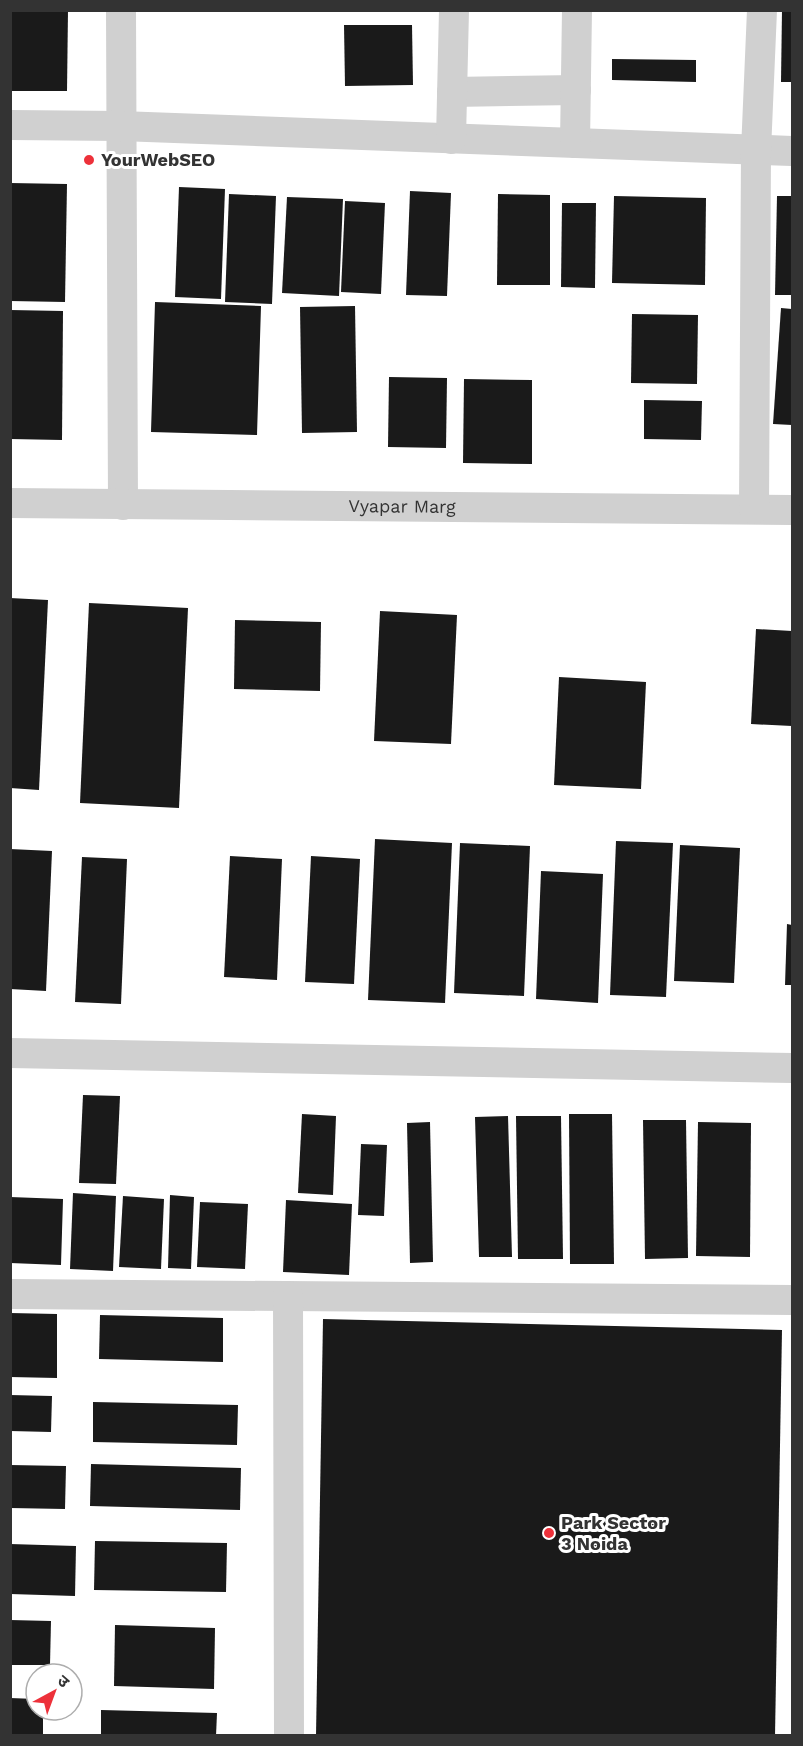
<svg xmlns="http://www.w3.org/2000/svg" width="803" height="1746" viewBox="0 0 803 1746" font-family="'Work Sans','Noto Sans Devanagari',sans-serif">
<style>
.building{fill:#1a1a1a}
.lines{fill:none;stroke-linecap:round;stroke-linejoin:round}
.minor{stroke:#d0d0d0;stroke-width:30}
.poi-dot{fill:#ed313a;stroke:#fff;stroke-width:2}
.labels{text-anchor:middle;stroke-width:6;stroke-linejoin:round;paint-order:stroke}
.poi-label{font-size:18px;font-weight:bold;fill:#333;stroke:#fff;text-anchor:start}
.street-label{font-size:18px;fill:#333;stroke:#fff}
</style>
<rect width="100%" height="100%" fill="#fff"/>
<!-- building -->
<g class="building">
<path d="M 10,10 L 68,10 L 67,91 L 10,91 Z"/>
<path d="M 782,10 L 792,10 L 792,82 L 781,82 Z"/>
<path d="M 344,25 L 412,25 L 413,85 L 345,86 Z"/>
<path d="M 612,59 L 696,60 L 696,82 L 612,80 Z"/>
<path d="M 10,183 L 67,184 L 65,302 L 10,301 Z"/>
<path d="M 179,187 L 225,189 L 221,299 L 175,297 Z"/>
<path d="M 410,191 L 451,193 L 447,296 L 406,295 Z"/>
<path d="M 229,194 L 276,196 L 272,304 L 225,302 Z"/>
<path d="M 498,194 L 550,195 L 550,285 L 497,285 Z"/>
<path d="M 614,196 L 706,198 L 705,285 L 612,283 Z"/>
<path d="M 777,196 L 792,196 L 792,295 L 775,295 Z"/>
<path d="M 287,197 L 343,199 L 339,296 L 282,293 Z"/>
<path d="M 345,201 L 385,203 L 381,294 L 341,292 Z"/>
<path d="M 562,203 L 596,203 L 595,288 L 561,287 Z"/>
<path d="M 155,302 L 261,306 L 257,435 L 151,432 Z"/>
<path d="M 355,306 L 357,432 L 302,433 L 300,307 Z"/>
<path d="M 781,308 L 792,309 L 792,425 L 773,424 Z"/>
<path d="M 10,310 L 63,311 L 62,440 L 10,439 Z"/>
<path d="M 632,314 L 698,315 L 697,384 L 631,383 Z"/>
<path d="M 389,377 L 447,378 L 446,448 L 388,447 Z"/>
<path d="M 464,379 L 532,380 L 532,464 L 463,463 Z"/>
<path d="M 644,400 L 702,401 L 701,440 L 644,439 Z"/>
<path d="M 10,598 L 48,600 L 39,790 L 10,788 Z"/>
<path d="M 89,603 L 188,608 L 179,808 L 80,803 Z"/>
<path d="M 380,611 L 457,615 L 451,744 L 374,741 Z"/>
<path d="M 235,620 L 321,622 L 320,691 L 234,689 Z"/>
<path d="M 756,629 L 792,631 L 792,726 L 751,724 Z"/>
<path d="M 559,677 L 646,682 L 641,789 L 554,785 Z"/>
<path d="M 375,839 L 452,843 L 445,1003 L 368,1000 Z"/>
<path d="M 616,841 L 673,843 L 666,997 L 610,995 Z"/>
<path d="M 460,843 L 530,846 L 524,996 L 454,993 Z"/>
<path d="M 680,845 L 740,848 L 734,983 L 674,981 Z"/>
<path d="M 10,849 L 52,851 L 46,991 L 10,989 Z"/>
<path d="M 230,856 L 282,859 L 277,980 L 224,977 Z"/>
<path d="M 311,856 L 360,859 L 354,984 L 305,982 Z"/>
<path d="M 82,857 L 127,859 L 121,1004 L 75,1002 Z"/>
<path d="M 541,871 L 603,874 L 598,1003 L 536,999 Z"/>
<path d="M 787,924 L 792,925 L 792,985 L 785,985 Z"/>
<path d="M 83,1095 L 120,1096 L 116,1184 L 79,1183 Z"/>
<path d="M 302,1114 L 336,1116 L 333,1195 L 298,1193 Z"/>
<path d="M 569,1114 L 612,1114 L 614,1264 L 570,1264 Z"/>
<path d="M 508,1116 L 512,1257 L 479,1257 L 475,1117 Z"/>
<path d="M 516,1116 L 561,1116 L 563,1259 L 518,1259 Z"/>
<path d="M 643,1120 L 686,1120 L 688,1258 L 645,1259 Z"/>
<path d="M 430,1122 L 433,1262 L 410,1263 L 407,1123 Z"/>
<path d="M 698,1122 L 751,1123 L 750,1257 L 696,1256 Z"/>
<path d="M 361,1144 L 387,1145 L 384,1216 L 358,1215 Z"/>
<path d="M 73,1193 L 116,1196 L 113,1271 L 70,1269 Z"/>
<path d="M 170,1195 L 194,1197 L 191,1269 L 168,1268 Z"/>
<path d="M 123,1196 L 164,1199 L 161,1269 L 119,1267 Z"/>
<path d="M 10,1197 L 63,1199 L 61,1265 L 10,1263 Z"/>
<path d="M 286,1200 L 352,1204 L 349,1275 L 283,1272 Z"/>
<path d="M 200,1202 L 248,1204 L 245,1269 L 197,1267 Z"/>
<path d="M 10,1313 L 57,1314 L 57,1378 L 10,1377 Z"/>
<path d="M 100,1315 L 223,1318 L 223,1362 L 99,1359 Z"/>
<path d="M 323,1319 L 782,1330 L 775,1736 L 316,1736 Z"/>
<path d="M 10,1395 L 52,1396 L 51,1432 L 10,1431 Z"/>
<path d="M 93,1402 L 238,1405 L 237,1445 L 93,1442 Z"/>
<path d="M 91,1464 L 241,1468 L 240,1510 L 90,1506 Z"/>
<path d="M 10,1465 L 66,1466 L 65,1509 L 10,1508 Z"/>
<path d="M 95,1541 L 227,1543 L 226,1592 L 94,1590 Z"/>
<path d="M 10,1544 L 76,1546 L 75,1596 L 10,1594 Z"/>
<path d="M 10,1620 L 51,1621 L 50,1665 L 10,1665 Z"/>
<path d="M 115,1625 L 215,1628 L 214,1689 L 114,1686 Z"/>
<path d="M 10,1698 L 36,1699 L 36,1710 L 43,1710 L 43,1736 L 10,1736 Z"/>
<path d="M 101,1710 L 217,1713 L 216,1736 L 101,1736 Z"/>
</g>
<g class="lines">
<!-- minor -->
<g class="minor">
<path d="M 121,10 L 123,505"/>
<path d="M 452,92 L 576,90"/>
<path d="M 10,125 L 120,126 L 792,151"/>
<path d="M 451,139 L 454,10"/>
<path d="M 575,143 L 577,10"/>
<path id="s1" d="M 10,503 L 792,510"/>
<path d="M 754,509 L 756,151 L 762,10"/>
<path d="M 10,1053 L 792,1068"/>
<path d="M 10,1294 L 792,1300"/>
<path d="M 288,1296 L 289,1736"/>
</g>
</g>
<!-- markers -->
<g class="poi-dot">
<circle cx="89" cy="160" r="6"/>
<circle cx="549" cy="1533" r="6"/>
</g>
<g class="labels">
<!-- poi labels -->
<g class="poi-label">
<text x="101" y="166">YourWebSEO</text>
<text x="561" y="1529">Park Sector<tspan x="561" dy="21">3 Noida</tspan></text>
</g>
<!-- street labels -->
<g class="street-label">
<text dy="6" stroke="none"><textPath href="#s1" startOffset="392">Vyapar Marg</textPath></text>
</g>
</g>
<!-- border -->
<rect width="803" height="1746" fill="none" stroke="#333333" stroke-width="24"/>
<!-- north arrow -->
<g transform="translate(54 1692) rotate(41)"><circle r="28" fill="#ffffff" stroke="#adadad" stroke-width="1.5"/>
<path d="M0-4.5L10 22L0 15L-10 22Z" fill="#ed313a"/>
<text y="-9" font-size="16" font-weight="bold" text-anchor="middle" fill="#333333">उ</text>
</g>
</svg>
